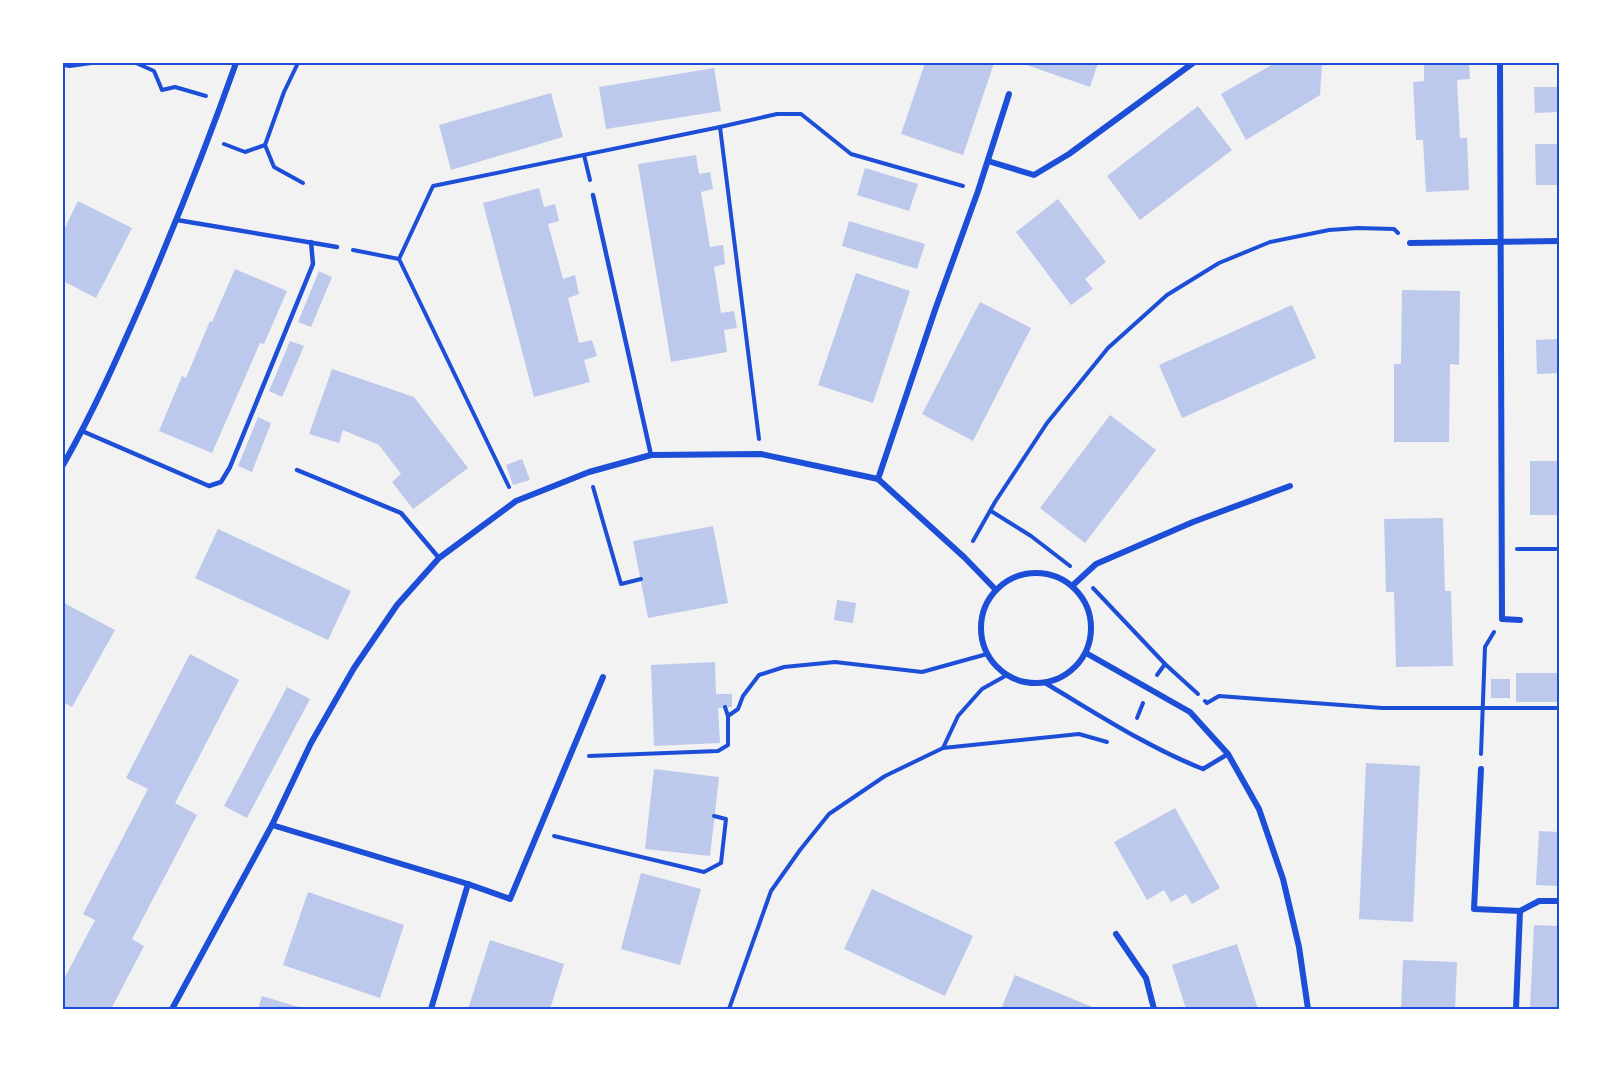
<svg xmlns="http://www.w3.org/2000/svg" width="1622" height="1072" viewBox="0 0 1622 1072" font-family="'Crimson Pro',serif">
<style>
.building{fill:#bdc9ec}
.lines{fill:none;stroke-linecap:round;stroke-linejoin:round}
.path{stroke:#1d4ed8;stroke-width:4}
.service{stroke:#1d4ed8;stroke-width:4.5}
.minor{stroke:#1d4ed8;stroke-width:6}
.neatline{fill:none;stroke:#1d4ed8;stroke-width:2}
</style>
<rect width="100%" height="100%" fill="#f2f2f2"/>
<!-- building -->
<g class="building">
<path d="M 925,63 L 994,63 L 963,155 L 901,134 Z"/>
<path d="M 1021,63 L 1098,63 L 1090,87 Z"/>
<path d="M 1275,63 L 1322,63 L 1320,95 L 1246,140 L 1221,94 Z"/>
<path d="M 1424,63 L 1469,63 L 1470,79 L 1457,80 L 1460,138 L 1467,138 L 1469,190 L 1426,192 L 1423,140 L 1416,140 L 1413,82 L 1424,81 Z"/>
<path d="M 714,68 L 721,111 L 606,129 L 599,87 Z"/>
<path d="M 1534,87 L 1559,87 L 1559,112 L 1535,113 Z"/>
<path d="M 551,93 L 563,137 L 451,170 L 439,125 Z"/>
<path d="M 1198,106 L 1232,150 L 1140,220 L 1107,176 Z"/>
<path d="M 1535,144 L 1559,144 L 1559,185 L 1536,185 Z"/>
<path d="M 696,155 L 699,174 L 710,172 L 713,189 L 701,192 L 710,247 L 723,245 L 725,264 L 714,267 L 721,313 L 734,311 L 737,328 L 724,330 L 727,352 L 671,362 L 638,164 Z"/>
<path d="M 865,168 L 918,184 L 909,211 L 857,195 Z"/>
<path d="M 539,188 L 544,207 L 555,204 L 559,221 L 548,224 L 563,279 L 575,275 L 579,294 L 568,298 L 579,343 L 592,340 L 597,356 L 584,360 L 590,382 L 534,397 L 483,203 Z"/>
<path d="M 1058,199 L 1106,262 L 1085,279 L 1093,289 L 1071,305 L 1016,232 Z"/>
<path d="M 78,201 L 132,228 L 96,298 L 63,281 L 63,232 Z"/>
<path d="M 849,221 L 925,244 L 917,269 L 842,246 Z"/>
<path d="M 235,269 L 287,291 L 264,344 L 260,343 L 212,453 L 159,431 L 182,376 L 186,378 L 210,321 L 212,322 Z"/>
<path d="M 319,271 L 332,277 L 311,327 L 298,322 Z"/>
<path d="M 856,273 L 910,291 L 873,403 L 818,385 Z"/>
<path d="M 1402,290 L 1460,291 L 1459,365 L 1450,364 L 1449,442 L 1394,442 L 1394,364 L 1401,364 Z"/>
<path d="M 980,302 L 1031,328 L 973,441 L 922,414 Z"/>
<path d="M 1292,305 L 1316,358 L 1182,418 L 1159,365 Z"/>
<path d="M 1559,339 L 1559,373 L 1537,374 L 1536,340 Z"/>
<path d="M 290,341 L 304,346 L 282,397 L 269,391 Z"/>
<path d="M 332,369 L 414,397 L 468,468 L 413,509 L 392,482 L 401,474 L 379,445 L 343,430 L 339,443 L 309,434 Z"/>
<path d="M 1110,415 L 1156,450 L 1085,543 L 1040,508 Z"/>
<path d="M 258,417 L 271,423 L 252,472 L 238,466 Z"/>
<path d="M 522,459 L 530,480 L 513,485 L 506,465 Z"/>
<rect x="1530" y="461" width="29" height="54"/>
<path d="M 1443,518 L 1445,591 L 1451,591 L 1453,666 L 1396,667 L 1394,592 L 1386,592 L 1384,519 Z"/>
<path d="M 713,526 L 728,603 L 648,618 L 633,541 Z"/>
<path d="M 218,529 L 351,591 L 328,640 L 195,578 Z"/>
<path d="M 837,600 L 856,603 L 853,623 L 834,620 Z"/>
<path d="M 64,603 L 115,630 L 72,707 L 63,702 L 63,605 Z"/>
<path d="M 190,654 L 239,680 L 175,803 L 197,815 L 132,939 L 144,946 L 111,1009 L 63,1009 L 63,981 L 95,920 L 83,914 L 148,789 L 126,778 Z"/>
<path d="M 715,662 L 716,694 L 732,694 L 732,707 L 718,708 L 720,743 L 654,746 L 651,665 Z"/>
<rect x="1516" y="673" width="43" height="29"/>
<rect x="1491" y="679" width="19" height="19"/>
<path d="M 287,687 L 310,699 L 247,818 L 224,806 Z"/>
<path d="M 1366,763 L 1420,766 L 1413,922 L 1359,919 Z"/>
<path d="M 654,769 L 719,777 L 710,856 L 645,849 Z"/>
<path d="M 1175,808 L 1220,888 L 1192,904 L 1186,894 L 1171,902 L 1164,890 L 1147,900 L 1114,842 Z"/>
<path d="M 1539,831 L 1559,832 L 1559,886 L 1536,885 Z"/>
<path d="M 641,873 L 701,889 L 680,965 L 621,949 Z"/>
<path d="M 872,889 L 973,936 L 945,996 L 844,949 Z"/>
<path d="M 308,892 L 404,925 L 380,998 L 283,965 Z"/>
<path d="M 1534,925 L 1559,926 L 1559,1009 L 1530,1009 Z"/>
<path d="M 490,940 L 564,964 L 550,1009 L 468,1009 Z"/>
<path d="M 1237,944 L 1258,1009 L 1186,1009 L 1172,965 Z"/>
<path d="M 1403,960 L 1457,962 L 1455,1009 L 1401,1009 Z"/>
<path d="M 1015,975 L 1097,1009 L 1001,1009 Z"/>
<path d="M 262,996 L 302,1008 L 302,1009 L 258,1009 Z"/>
</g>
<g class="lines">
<!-- path -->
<g class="path">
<path d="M 136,63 L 154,71 L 162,90 L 175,87 L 206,96"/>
<path d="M 298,63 L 284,92 L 265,145 L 274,167 L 303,183"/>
<path d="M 63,65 L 70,66 L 91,63"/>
<path d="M 720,127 L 777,114 L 801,114 L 851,154 L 963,186"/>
<path d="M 224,144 L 245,152 L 265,145"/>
<path d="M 584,155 L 590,180"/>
<path d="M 353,250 L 399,259"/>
<path d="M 509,487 L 399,259 L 433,186 L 720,127 L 759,439"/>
<path d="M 593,487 L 621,584 L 641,579"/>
<path d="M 991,511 L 1031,536 L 1070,566"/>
<path d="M 973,541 L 995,502 L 1047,423 L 1108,348 L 1167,295 L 1219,263 L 1270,242 L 1329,230 L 1358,228 L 1394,229 L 1398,233"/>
<path d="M 1517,549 L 1559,549"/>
<path d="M 1093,588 L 1165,664"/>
<path d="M 1157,675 L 1165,664 L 1198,694"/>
<path d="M 1205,701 L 1207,703 L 1219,696 L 1382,708 L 1559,708"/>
<path d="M 728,716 L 738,709 L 743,696 L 759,675 L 784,667 L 835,662 L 922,672 L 987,654"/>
<path d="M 1137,718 L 1143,703"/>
<path d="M 943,748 L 1079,734 L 1107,742"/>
<path d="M 1481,754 L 1485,647 L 1494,632"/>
<path d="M 589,756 L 718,751 L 728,745 L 728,716 L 725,707"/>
<path d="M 554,836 L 704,872 L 721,863 L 726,819 L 714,816"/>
<path d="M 729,1009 L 771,891 L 800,850 L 829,814 L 885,776 L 943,748 L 958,716 L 982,689 L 1007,675"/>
</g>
<!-- service -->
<g class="service">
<path d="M 593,195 L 651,455"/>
<path d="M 177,220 L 337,247"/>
<path d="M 82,431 L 209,486 L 221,482 L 230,467 L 313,264 L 311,242"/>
<path d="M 297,470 L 401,513 L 439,558"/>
<path d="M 1045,683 C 1096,713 1147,747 1203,769 L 1228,754"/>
</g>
<!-- minor -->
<g class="minor">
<path d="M 1500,63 L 1502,619 L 1520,620"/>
<path d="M 988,161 L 1034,175 L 1069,154 L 1193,63"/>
<path d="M 1410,243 L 1559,241"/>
<path d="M 63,465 C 94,411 119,354 144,297 C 177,220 208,142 236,63"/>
<path d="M 878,479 L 935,310 L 978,191 L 1009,94"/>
<circle cx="1036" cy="628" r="55"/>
<path d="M 1072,586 L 1096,564 L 1193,522 L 1290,486"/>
<path d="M 1086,653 L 1190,712 L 1228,754 L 1259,809 L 1283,879 L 1299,947 L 1308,1009"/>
<path d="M 1481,769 L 1474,909 L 1520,911 L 1516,1009"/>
<path d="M 272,825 L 468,884 L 510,899 L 603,677"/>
<path d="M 1520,911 L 1539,901 L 1559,901"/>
<path d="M 1116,934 L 1146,978 L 1154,1009"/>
<path d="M 172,1009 L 272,825 L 311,743 L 354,668 L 397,605 L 439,558 L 516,501 L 589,472 L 651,455 L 761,454 L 878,479 L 964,557 L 996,590"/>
<path d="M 431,1009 L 468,884"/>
</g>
</g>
<!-- border -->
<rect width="1622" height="1072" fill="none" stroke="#ffffff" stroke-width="129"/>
<rect x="64" y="64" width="1494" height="944" class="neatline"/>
</svg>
